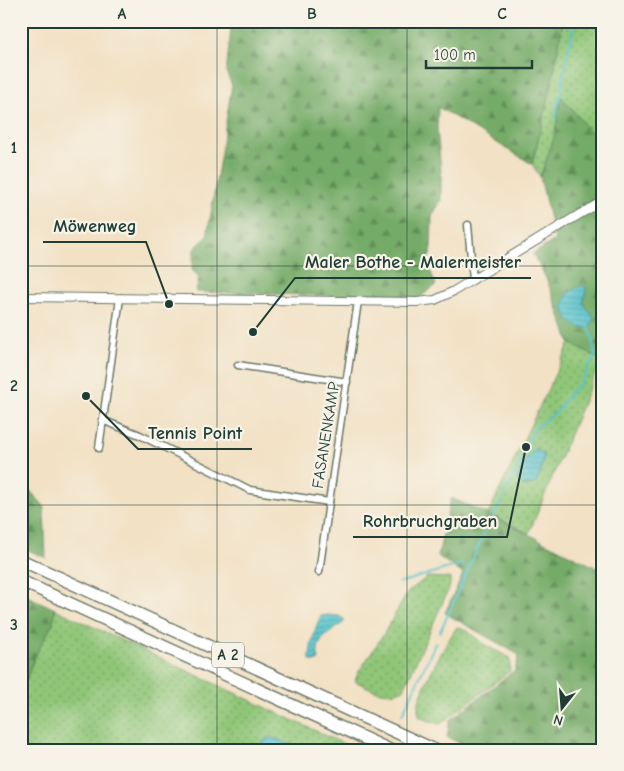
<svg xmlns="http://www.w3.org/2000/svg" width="624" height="771" viewBox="0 0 624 771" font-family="'Comic Neue',sans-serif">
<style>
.grass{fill:url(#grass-dots);stroke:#588256}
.forest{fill:url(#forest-firs);stroke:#4a744e}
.water{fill:url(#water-rules);stroke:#3a8080}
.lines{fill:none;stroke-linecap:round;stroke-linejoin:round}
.stream{stroke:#55c3cc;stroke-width:2}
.minor-casing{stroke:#697666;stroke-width:9}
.tertiary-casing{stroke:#697666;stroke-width:10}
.motorway-casing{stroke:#697666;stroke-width:14}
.minor{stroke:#fff;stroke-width:6}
.tertiary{stroke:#fff;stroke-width:8}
.motorway{stroke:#fff;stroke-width:11}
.grid{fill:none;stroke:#1f3d34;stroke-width:1;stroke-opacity:0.55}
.labels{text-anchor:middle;stroke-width:4.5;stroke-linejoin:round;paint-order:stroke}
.shield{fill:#f7f3e8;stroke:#60746a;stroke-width:1}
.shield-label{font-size:15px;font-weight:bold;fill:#1f3d34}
.street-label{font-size:16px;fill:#1f3d34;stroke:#f7f3e8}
.leader{fill:none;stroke:#1f3d34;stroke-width:2}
.callout-dot{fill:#1f3d34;stroke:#f7f3e8;stroke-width:2}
.callout-label{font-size:18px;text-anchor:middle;font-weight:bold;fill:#1f3d34;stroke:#f7f3e8;stroke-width:4.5;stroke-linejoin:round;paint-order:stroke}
.neatline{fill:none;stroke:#1f3d34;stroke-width:2}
.grid-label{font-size:16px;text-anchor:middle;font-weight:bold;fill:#1f3d34}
</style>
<defs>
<pattern id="grass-dots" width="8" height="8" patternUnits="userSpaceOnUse" patternTransform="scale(1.25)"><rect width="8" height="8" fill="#90c678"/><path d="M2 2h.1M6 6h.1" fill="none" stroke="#75a263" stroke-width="1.8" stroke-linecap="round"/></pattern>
<pattern id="forest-firs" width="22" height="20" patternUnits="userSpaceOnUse" patternTransform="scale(1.25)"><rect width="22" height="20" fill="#74ab68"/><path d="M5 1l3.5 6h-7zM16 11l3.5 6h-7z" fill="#5f8c56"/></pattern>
<pattern id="water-rules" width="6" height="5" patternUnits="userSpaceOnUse" patternTransform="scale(1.25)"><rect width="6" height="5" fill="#55c3cc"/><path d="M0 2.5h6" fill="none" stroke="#46a0a6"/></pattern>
</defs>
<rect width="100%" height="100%" fill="#f7f3e8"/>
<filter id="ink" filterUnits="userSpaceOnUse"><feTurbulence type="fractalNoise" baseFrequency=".02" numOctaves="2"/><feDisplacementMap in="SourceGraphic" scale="10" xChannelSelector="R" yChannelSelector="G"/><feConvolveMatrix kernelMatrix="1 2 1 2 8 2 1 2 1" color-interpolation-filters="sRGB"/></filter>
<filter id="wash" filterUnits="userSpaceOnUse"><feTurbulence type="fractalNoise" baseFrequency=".0096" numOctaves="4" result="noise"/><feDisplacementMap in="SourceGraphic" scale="20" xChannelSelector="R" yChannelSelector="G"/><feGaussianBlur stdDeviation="1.12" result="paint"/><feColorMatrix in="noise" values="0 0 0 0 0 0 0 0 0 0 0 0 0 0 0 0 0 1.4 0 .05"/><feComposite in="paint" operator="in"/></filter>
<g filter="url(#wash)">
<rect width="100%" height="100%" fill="#f2e1c4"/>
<!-- grass -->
<g class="grass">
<path d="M 563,21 L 603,21 L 603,147 L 561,97 L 554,138 L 540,177 L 532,164 L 551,88 Z"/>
<path d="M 570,343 L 601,360 L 529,533 L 488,514 Z"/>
<path d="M 427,577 L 450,578 L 450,586 L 404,689 C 387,698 371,689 355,681 L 358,673 L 383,635 L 408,592 Z"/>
<path d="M 55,609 L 357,750 L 21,750 L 21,694 L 34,658 L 53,623 Z"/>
<path d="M 457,627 L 466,630 L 485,645 L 510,658 L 510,671 L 440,724 L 420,718 C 420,716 418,713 418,711 C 416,695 447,641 457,627 Z"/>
</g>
<!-- forest -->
<g class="forest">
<path d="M 232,21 L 563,21 L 551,88 L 532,164 L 438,107 L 437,129 L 441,172 L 441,201 L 432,216 L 431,251 L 427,263 L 436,285 L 419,298 L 196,292 L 199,277 L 192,270 L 194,249 L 207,237 L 232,85 L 226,72 Z"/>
<path d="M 561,96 L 603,147 L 603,361 L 570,343 L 547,280 L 533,254 L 555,240 L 540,177 L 554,138 Z"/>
<path d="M 21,481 L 44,506 L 46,558 L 21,547 Z"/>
<path d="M 451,498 L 488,514 L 603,571 L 603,750 L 474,750 L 447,737 L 450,720 L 515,670 L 519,655 L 445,613 L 463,574 L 438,556 Z"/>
<path d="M 21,593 L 55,609 L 53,623 L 34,658 L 21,693 Z"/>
</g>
<!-- water -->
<g class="water">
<path d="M 581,286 L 586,287 L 586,293 L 583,303 L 593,315 L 593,321 L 589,327 L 581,328 C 577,326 573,324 570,321 C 558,307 564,291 581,286 Z"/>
<path d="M 535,448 L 544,455 L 540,474 L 536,483 L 523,487 L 517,478 L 527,458 Z"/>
<path d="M 327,615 L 339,616 L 344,619 L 344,622 C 330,634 313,639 319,660 L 314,662 L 310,660 C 308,654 317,621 321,616 Z"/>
<path d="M 270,737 L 295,746 L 294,749 L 264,750 L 264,741 Z"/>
</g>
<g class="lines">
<!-- stream -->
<g class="stream">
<path d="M 561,89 L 574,21"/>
<path d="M 556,118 L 560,95"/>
<path d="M 399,583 L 462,564"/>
<path d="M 440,632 L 478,547 L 511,482 L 535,428 L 560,409 L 565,399 L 573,389 L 579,385 L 595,356 L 592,336 L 588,325"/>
<path d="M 402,715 L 436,642"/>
</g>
</g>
</g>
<g filter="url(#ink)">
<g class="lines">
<!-- minor casing -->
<g class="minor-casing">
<g id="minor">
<path d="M 468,225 L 473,280"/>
<path d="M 238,365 L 347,382"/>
<path d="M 102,420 L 140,435 L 250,490 L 329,502"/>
<path d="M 99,448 L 120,298"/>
<path d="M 319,572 L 358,301"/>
</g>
</g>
<!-- tertiary casing -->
<g class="tertiary-casing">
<path id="tertiary" d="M 21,297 L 417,302 L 435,300 L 454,291 L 580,214 L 603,201"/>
</g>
<!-- motorway casing -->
<g class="motorway-casing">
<g id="motorway">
<path d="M 21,560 L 435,750"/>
<path d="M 21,581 L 390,750"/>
</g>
</g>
<!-- minor -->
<use href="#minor" class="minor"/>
<!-- tertiary -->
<use href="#tertiary" class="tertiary"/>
<!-- motorway -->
<use href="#motorway" class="motorway"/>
</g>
</g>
<!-- grid -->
<path class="grid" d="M 217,21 L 217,750M 407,21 L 407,750M 21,266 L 603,266M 21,505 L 603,505"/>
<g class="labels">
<!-- shield labels -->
<rect class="shield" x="212" y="642.5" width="32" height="25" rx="4"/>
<g class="shield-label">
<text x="228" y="660">A 2</text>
</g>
<!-- street labels -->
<g class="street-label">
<text transform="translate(325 435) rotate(-81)" y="6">FASANENKAMP</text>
</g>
</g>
<!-- callouts -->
<path class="leader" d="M169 304L146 242H43M253 332L295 278H531M86 396L138 449H252M526 447L507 537H353"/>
<g class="callout-dot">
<circle cx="169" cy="304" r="5"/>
<circle cx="253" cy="332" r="5"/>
<circle cx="86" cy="396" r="5"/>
<circle cx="526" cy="447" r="5"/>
</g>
<g class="callout-label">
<text x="95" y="232">Möwenweg</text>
<text x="413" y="268">Maler Bothe - Malermeister</text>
<text x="195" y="439">Tennis Point</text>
<text x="430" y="527">Rohrbruchgraben</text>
</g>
<!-- margin -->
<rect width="624" height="771" fill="none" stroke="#f7f3e8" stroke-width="55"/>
<!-- north arrow -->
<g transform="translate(562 708) rotate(197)" stroke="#f7f3e8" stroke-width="4" paint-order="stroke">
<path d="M0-4L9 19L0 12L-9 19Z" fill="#1f3d34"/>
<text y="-8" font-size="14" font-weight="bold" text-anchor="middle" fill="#1f3d34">N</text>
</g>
<!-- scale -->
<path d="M426 60v8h106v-8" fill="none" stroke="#1f3d34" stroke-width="2.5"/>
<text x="434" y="60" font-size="15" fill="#1f3d34" stroke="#f7f3e8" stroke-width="4" paint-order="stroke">100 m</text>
<rect x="28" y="28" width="568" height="716" class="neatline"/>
<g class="grid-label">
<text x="122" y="19">A</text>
<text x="312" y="19">B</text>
<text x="502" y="19">C</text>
<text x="14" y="153">1</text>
<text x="14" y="391">2</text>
<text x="14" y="630">3</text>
</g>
</svg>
